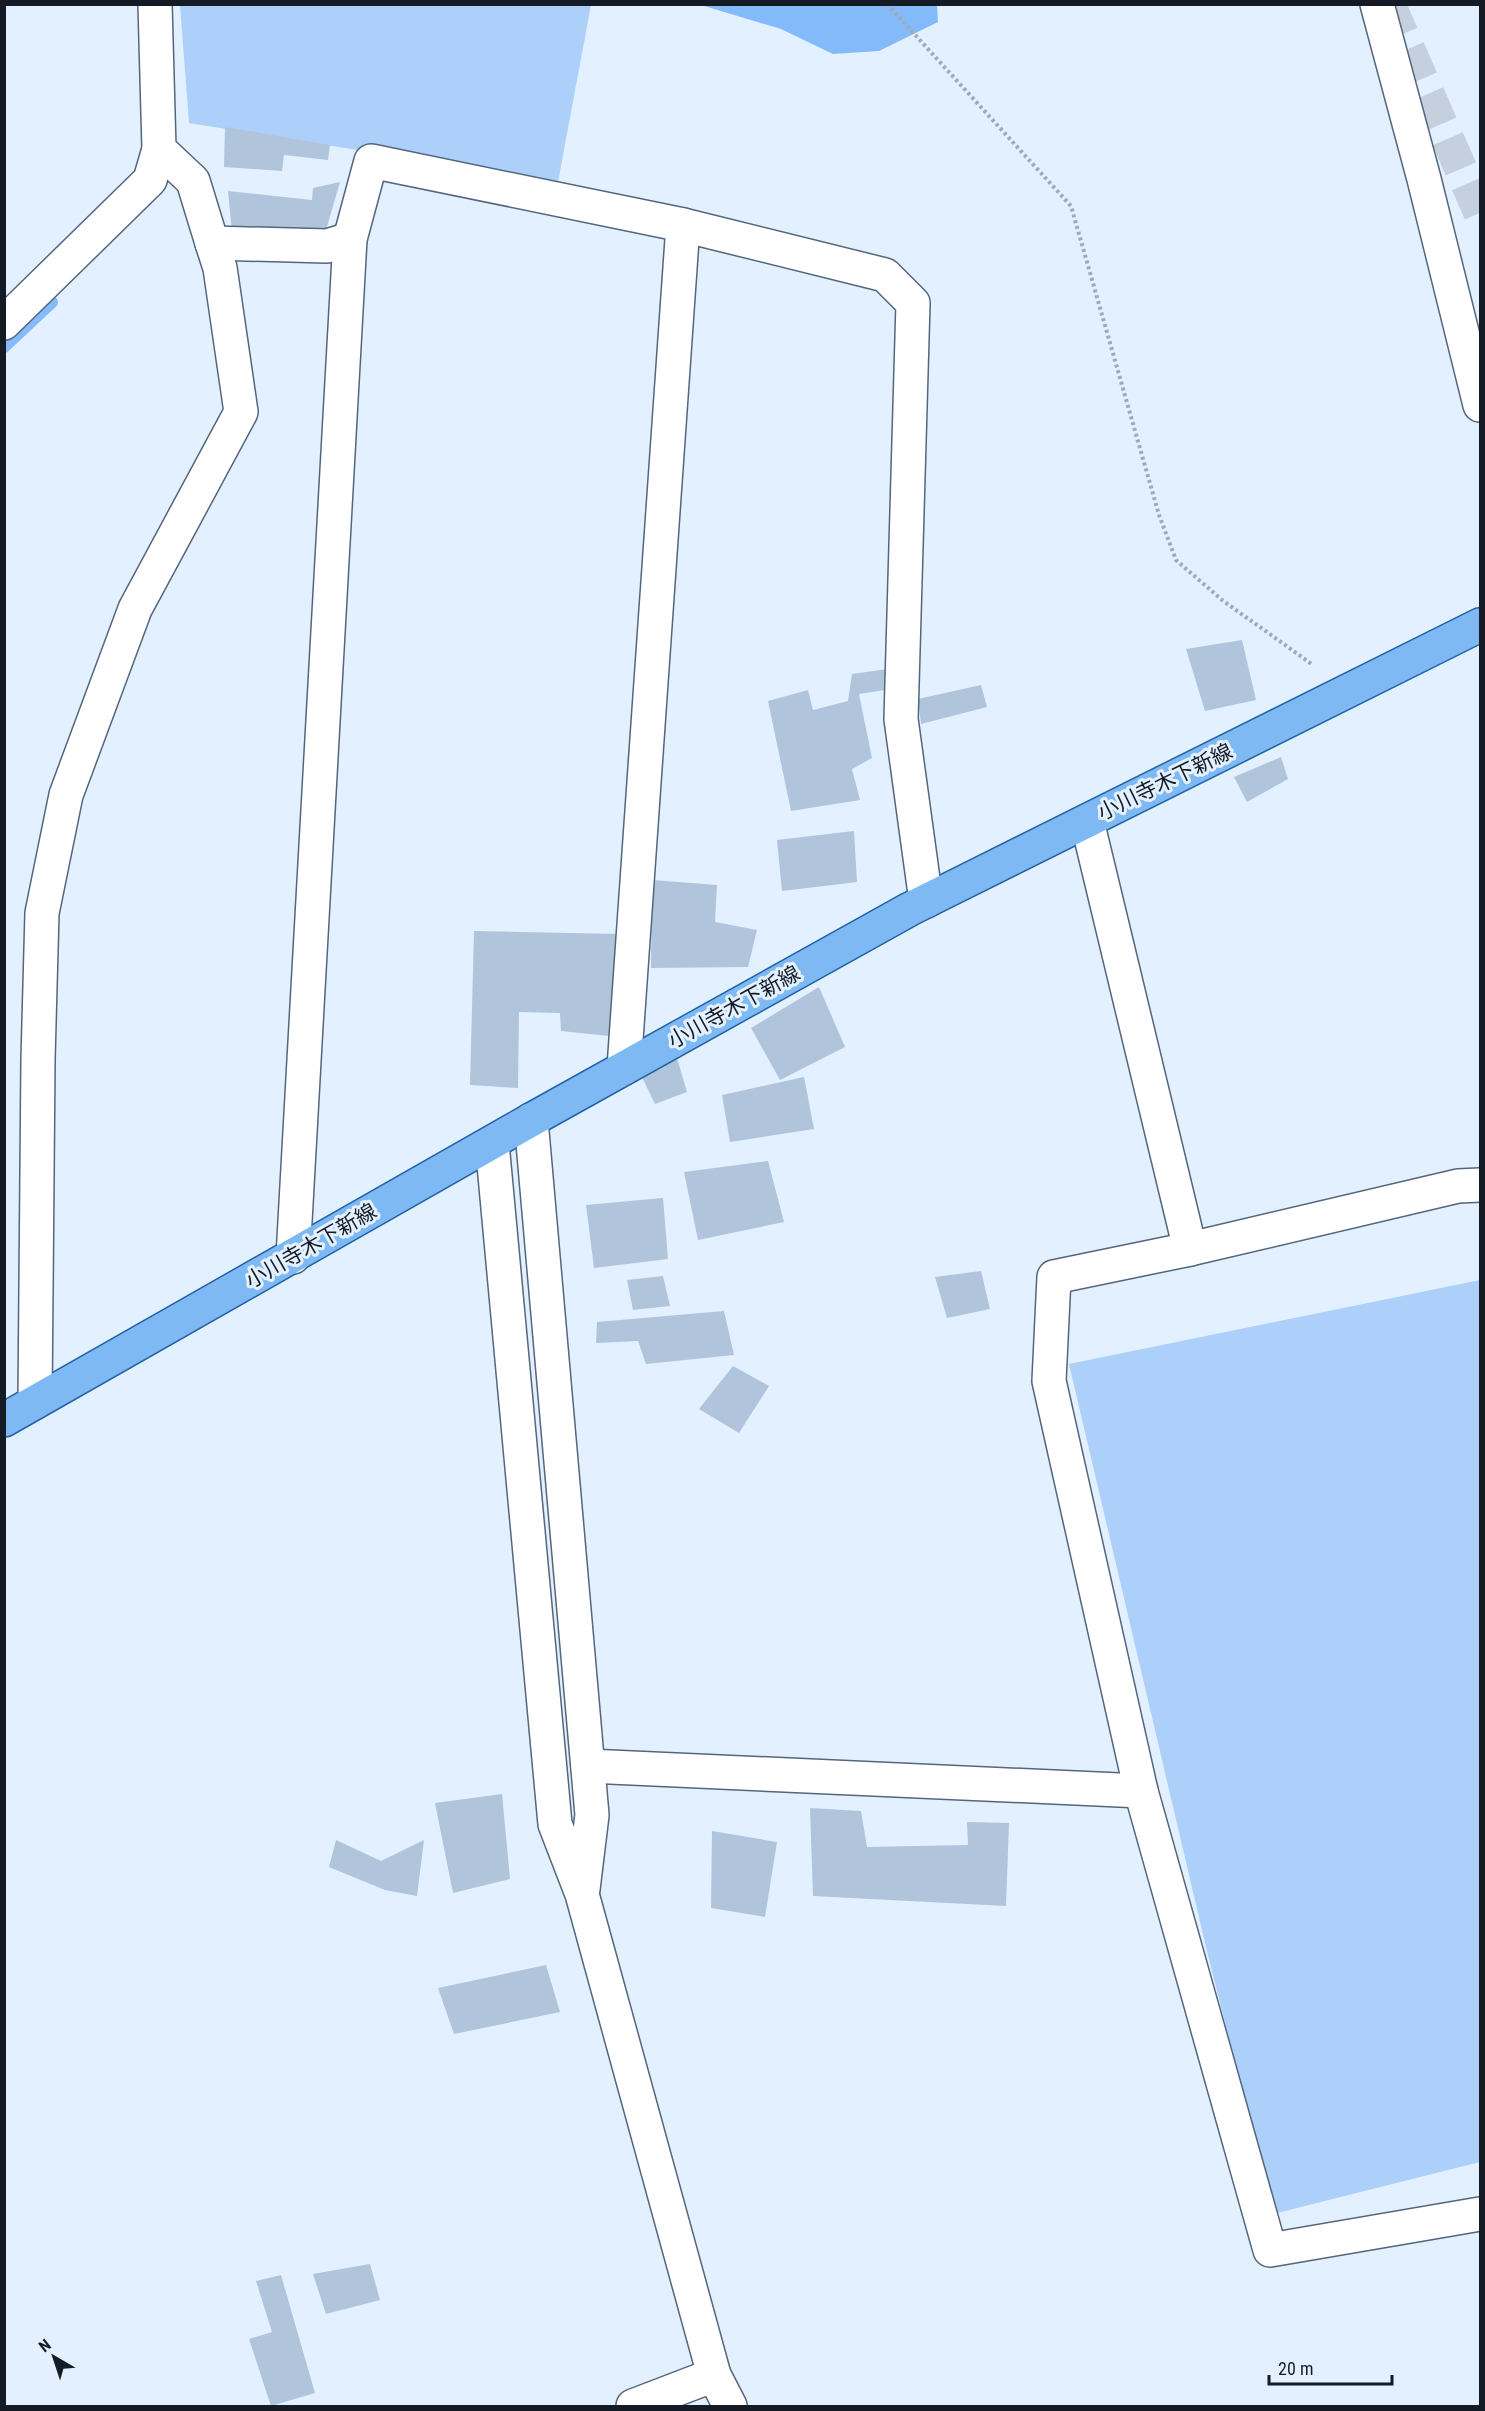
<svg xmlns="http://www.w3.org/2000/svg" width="1485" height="2411" viewBox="0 0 1485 2411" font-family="'Roboto Condensed','Noto Sans JP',sans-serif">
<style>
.green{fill:#add0fb}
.forest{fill:#83baf9}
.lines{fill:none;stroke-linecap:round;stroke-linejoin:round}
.stream{stroke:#85bbfa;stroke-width:12}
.building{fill:#b0c4dc}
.major-tunnel{stroke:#c4d0de;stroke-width:33;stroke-dasharray:33 16;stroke-linecap:butt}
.minor-casing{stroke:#54667c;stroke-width:36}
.major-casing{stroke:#2163a7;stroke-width:36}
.path{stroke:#9faab7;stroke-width:4;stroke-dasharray:3 3;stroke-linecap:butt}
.minor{stroke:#fff;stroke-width:33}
.major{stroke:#7eb9f4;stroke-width:33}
.labels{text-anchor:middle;stroke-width:6;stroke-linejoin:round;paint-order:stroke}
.street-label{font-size:21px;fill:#141b24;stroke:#e3f0ff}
</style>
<rect width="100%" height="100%" fill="#e3f0ff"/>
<!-- green -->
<g class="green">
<path d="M 180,5 L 591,5 L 558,182 L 189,123 Z"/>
<path d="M 1480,1280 L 1480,2162 L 1273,2214 L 1205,1943 L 1069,1364 Z"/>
</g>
<!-- forest -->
<path class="forest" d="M 701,5 L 937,5 L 938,22 L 879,51 L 833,54 L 781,29 Z"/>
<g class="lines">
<!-- stream -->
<path class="stream" d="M 4,347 L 52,302"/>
</g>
<!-- building -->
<g class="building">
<path d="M 225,127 L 330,145 L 328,160 L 284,155 L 282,171 L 224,167 Z"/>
<path d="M 340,182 L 326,230 L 232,232 L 228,191 L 312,200 L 313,188 Z"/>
<path d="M 1242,640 L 1256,700 L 1205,711 L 1186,649 Z"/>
<path d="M 888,669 L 892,689 L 859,694 L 872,758 L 852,769 L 860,800 L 791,811 L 768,701 L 808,690 L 813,710 L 848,701 L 852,674 Z"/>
<path d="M 981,685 L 987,707 L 921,724 L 918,699 Z"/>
<path d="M 1281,757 L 1288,779 L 1247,802 L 1234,777 Z"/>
<path d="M 854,831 L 857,882 L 782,891 L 777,840 Z"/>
<path d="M 652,880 L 717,885 L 715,922 L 757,930 L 748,967 L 651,968 Z"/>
<path d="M 474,931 L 621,934 L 609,1036 L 561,1031 L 560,1013 L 519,1012 L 518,1088 L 470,1085 Z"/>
<path d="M 819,987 L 845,1047 L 780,1080 L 751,1028 Z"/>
<path d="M 677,1058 L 687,1092 L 655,1104 L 641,1075 Z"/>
<path d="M 804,1077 L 814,1129 L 730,1142 L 722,1095 Z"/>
<path d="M 768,1161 L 784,1222 L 698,1240 L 684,1172 Z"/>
<path d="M 663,1198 L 668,1259 L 594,1268 L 586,1205 Z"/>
<path d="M 981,1271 L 990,1309 L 947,1318 L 935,1277 Z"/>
<path d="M 663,1276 L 670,1306 L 633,1310 L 627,1280 Z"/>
<path d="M 724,1311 L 734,1355 L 646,1364 L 638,1341 L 596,1343 L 597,1322 Z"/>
<path d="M 733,1366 L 769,1386 L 739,1433 L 699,1409 Z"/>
<path d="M 502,1794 L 510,1879 L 453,1893 L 435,1803 Z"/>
<path d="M 810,1808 L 861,1811 L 867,1847 L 968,1845 L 967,1822 L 1009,1823 L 1006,1906 L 813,1896 Z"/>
<path d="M 712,1831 L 777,1842 L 765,1917 L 711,1908 Z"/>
<path d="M 336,1840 L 381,1861 L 424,1840 L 417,1896 L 385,1890 L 329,1867 Z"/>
<path d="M 546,1965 L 560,2012 L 454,2034 L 438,1988 Z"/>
<path d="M 370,2264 L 380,2300 L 326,2314 L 313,2274 Z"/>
<path d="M 281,2275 L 315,2393 L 271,2406 L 249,2339 L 272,2332 L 256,2281 Z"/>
</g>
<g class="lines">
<!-- major-tunnel -->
<path class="major-tunnel" d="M 1389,4 L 1480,213"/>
<!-- minor casing -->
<g class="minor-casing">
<g id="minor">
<path d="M 1377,4 L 1424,179 L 1480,405"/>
<path d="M 212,243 L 327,246 L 350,239"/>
<path d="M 4,323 L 150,180 L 159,149 L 155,4"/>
<path d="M 1087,821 L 1190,1249 L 1458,1186 L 1480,1185"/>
<path d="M 624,1068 L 683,225 L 885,275 L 913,303 L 901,719 L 926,901"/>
<path d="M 531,1120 L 592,1815 L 583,1889"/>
<path d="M 492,1143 L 555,1824 L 582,1894 L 714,2375 L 730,2406"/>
<path d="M 1190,1249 L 1054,1277 L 1049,1381 L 1141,1791 L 1270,2250 L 1480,2214"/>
<path d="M 293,1257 L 350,239 L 371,161 L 683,225"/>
<path d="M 35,1402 L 38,1059 L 42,913 L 66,795 L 135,609 L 241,412 L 220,268 L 212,243 L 193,181 L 159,149"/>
<path d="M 588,1766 L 1141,1791"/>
<path d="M 633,2406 L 714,2375"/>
</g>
</g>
<!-- major casing -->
<g class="major-casing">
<path id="major" d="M 4,1420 L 531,1120 L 910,909 L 1480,625"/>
</g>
<!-- path -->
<path class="path" d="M 887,4 L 1071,206 L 1159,515 L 1176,560 L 1222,600 L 1313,665"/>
<!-- minor -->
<use href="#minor" class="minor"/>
<!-- major -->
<use href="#major" class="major"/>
</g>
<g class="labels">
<!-- street labels -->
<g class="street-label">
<text transform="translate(1165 782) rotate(-26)" y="7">小川寺木下新線</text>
<text transform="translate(734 1007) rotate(-29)" y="7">小川寺木下新線</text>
<text transform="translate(311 1246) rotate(-30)" y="7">小川寺木下新線</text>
</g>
</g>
<!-- border -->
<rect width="1485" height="2411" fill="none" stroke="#141b24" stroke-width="12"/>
<!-- north arrow -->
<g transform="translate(54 2357) rotate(321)" stroke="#e3f0ff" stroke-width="4.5" paint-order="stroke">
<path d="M0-4.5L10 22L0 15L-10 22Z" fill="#141b24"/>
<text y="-9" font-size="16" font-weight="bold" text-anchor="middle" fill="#141b24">N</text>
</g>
<!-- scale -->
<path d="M1269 2375v9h123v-9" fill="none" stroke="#141b24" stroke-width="3"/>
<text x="1278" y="2375" font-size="18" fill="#141b24" stroke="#e3f0ff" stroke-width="4.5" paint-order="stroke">20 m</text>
</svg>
